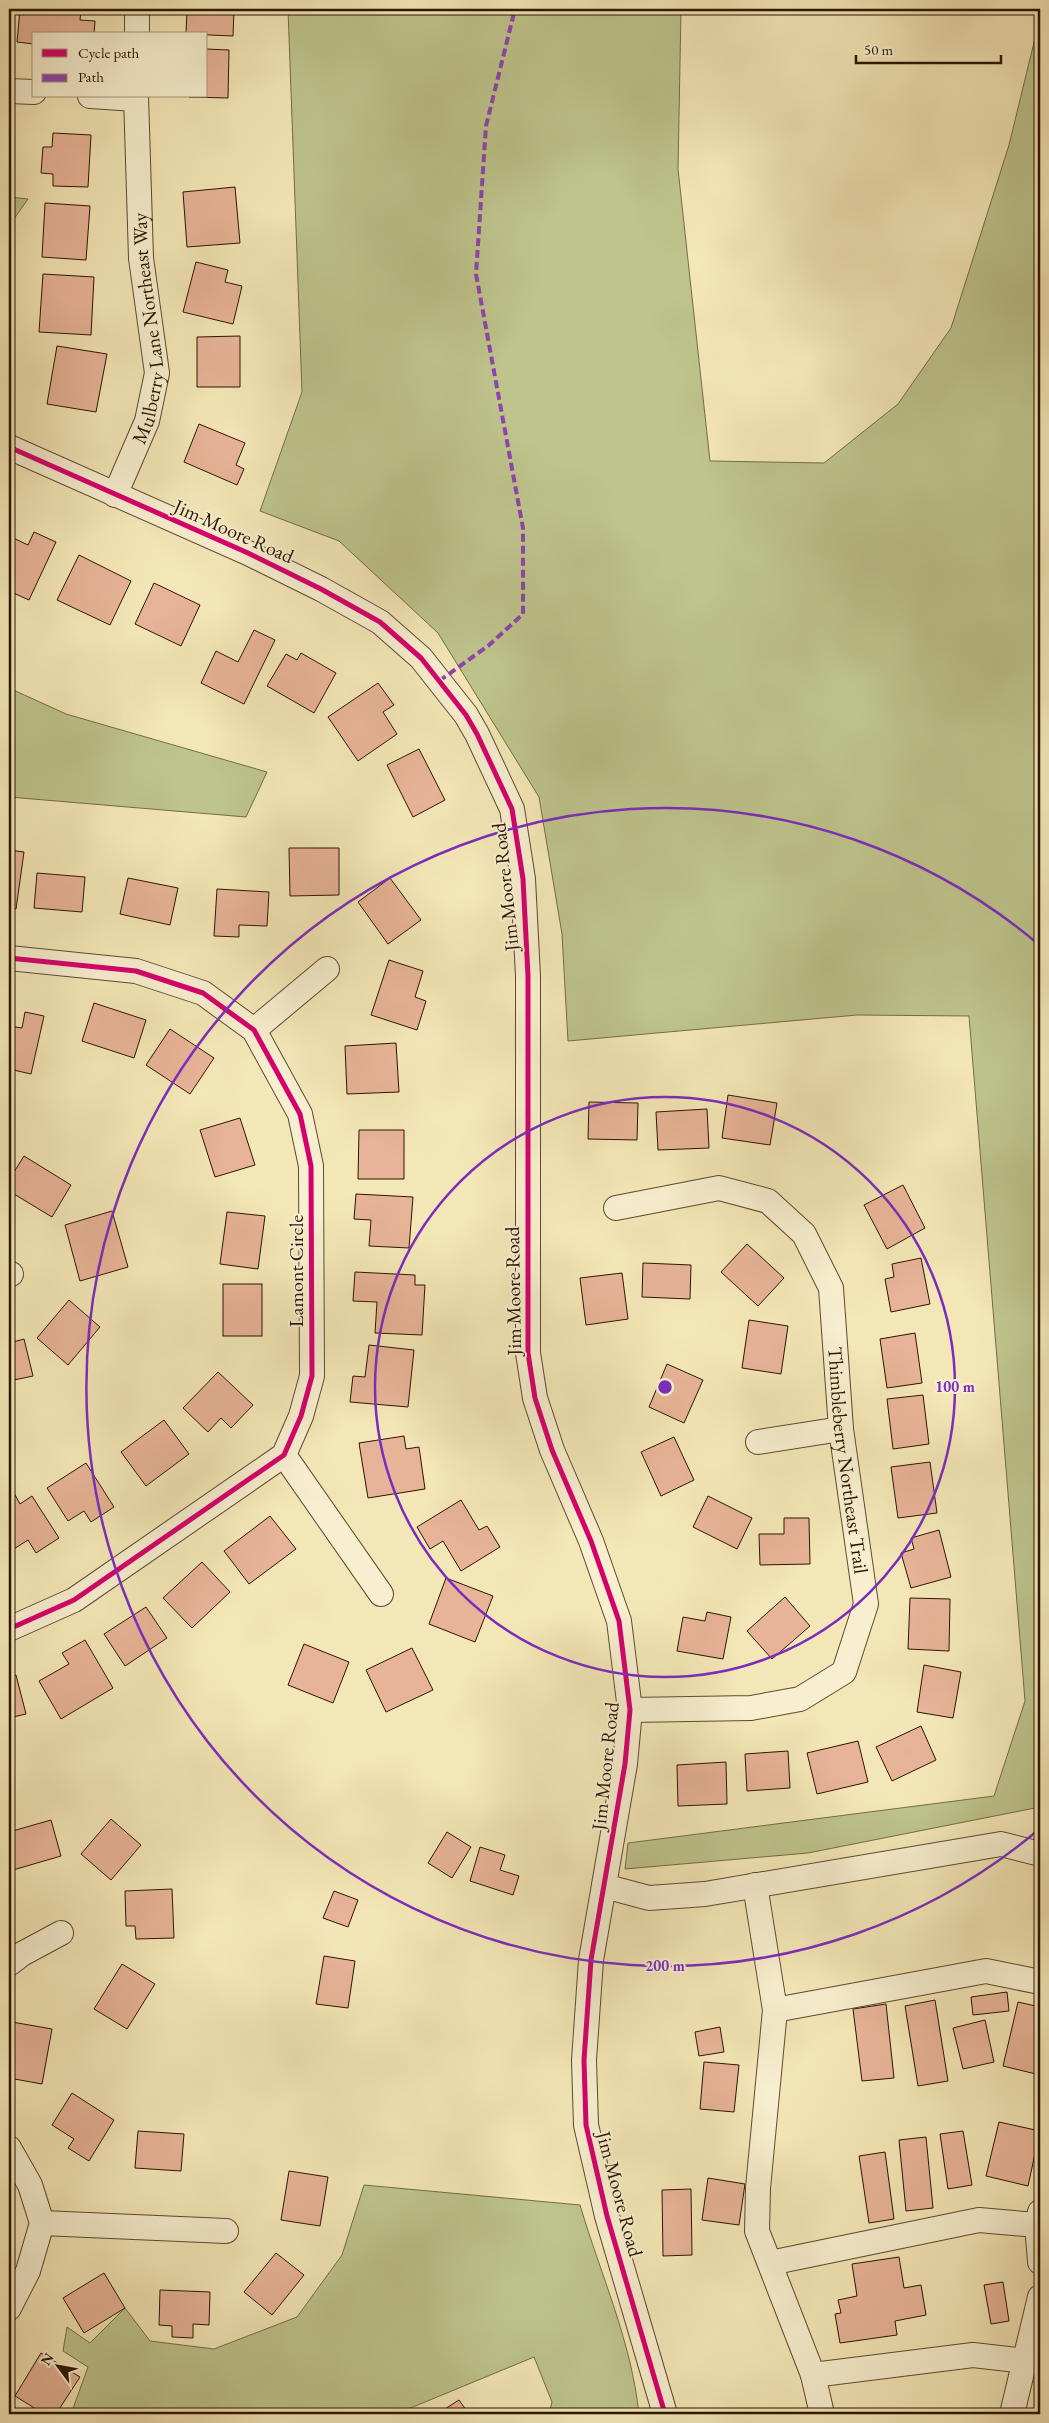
<svg xmlns="http://www.w3.org/2000/svg" width="1049" height="2423" viewBox="0 0 1049 2423" font-family="'EB Garamond',serif">
<style>
.green{fill:#bec48c;stroke:#746c46}
.building{fill:#e8b498;stroke:#2b1500}
.lines{fill:none;stroke-linecap:round;stroke-linejoin:round}
.minor-casing{stroke:#5d4a2e;stroke-width:26}
.minor{stroke:#f8efd0;stroke-width:24}
.quiet{stroke:#8e44ad;stroke-width:4;stroke-dasharray:8 4;stroke-linecap:butt}
.cycleway-casing{stroke:#f8efd0;stroke-width:8}
.cycleway{stroke:#d6006c;stroke-width:5}
.ring{fill:none;stroke:#7b2cbf;stroke-width:2.5}
.labels{text-anchor:middle;stroke-width:4;stroke-linejoin:round;paint-order:stroke}
.street-label{font-size:20px;fill:#2b1500;stroke:#f8efd0}
.centre{fill:#7b2cbf;stroke:#f8efd0;stroke-width:2.5}
.ring-label{font-size:15px;text-anchor:middle;font-weight:bold;fill:#7b2cbf;stroke:#f8efd0;stroke-width:4;stroke-linejoin:round;paint-order:stroke}
</style>
<rect width="100%" height="100%" fill="#f4e7b7"/>
<filter id="stains"><feTurbulence type="fractalNoise" baseFrequency=".004" numOctaves="4"/><feColorMatrix values="0 0 0 0 .2 0 0 0 0 .09 0 0 0 0 .02 0 0 0 .5 -.17"/></filter>
<radialGradient id="worn" r=".72"><stop offset=".6" stop-color="#630" stop-opacity="0"/><stop offset="1" stop-color="#630" stop-opacity=".3"/></radialGradient>
<!-- green -->
<g class="green">
<path d="M 288,9 L 681,9 L 678,169 L 710,461 L 824,463 L 898,404 L 951,328 L 1009,145 L 1038,26 L 1033,9 L 1040,9 L 1040,1807 L 808,1853 L 625,1869 L 628,1843 L 994,1796 L 1025,1701 L 969,1016 L 857,1015 L 568,1041 L 562,934 L 539,797 L 438,633 L 339,541 L 260,511 L 302,392 Z"/>
<path d="M 9,197 L 28,199 L 9,226 Z"/>
<path d="M 9,688 L 66,714 L 267,772 L 246,817 L 9,797 Z"/>
<path d="M 364,2185 L 580,2205 C 601,2276 631,2340 639,2414 L 549,2414 L 552,2402 L 534,2357 L 396,2414 L 71,2414 L 88,2367 L 63,2351 L 67,2327 L 90,2343 L 125,2308 L 150,2341 L 214,2349 L 297,2317 L 342,2255 Z"/>
</g>
<!-- building -->
<g class="building">
<path d="M 20,9 L 81,9 L 80,20 L 95,21 L 94,34 L 34,34 L 34,44 L 17,42 Z"/>
<path d="M 187,9 L 234,9 L 233,36 L 186,34 Z"/>
<path d="M 206,49 L 229,50 L 228,98 L 189,97 L 206,96 Z"/>
<path d="M 53,133 L 91,135 L 88,187 L 53,186 L 53,174 L 41,173 L 43,147 L 52,147 Z"/>
<path d="M 235,187 L 240,243 L 187,247 L 183,192 Z"/>
<path d="M 45,203 L 90,206 L 86,260 L 42,257 Z"/>
<path d="M 196,262 L 228,270 L 225,282 L 242,286 L 233,324 L 183,312 Z"/>
<path d="M 43,274 L 94,277 L 91,335 L 39,332 Z"/>
<path d="M 240,336 L 240,387 L 197,387 L 197,337 Z"/>
<path d="M 57,346 L 107,354 L 96,412 L 47,404 Z"/>
<path d="M 199,424 L 245,443 L 236,465 L 244,469 L 237,485 L 184,462 Z"/>
<path d="M 34,532 L 56,542 L 29,600 L 9,591 L 14,579 L 9,577 L 9,536 L 28,545 Z"/>
<path d="M 79,555 L 131,581 L 110,625 L 57,600 Z"/>
<path d="M 154,583 L 200,605 L 181,646 L 135,624 Z"/>
<path d="M 254,630 L 275,640 L 244,704 L 201,683 L 216,651 L 238,662 Z"/>
<path d="M 301,653 L 336,673 L 314,713 L 267,686 L 286,654 L 297,660 Z"/>
<path d="M 378,683 L 394,705 L 383,712 L 397,734 L 358,761 L 328,717 Z"/>
<path d="M 419,749 L 445,800 L 413,817 L 387,765 Z"/>
<path d="M 289,848 L 339,848 L 339,895 L 290,896 Z"/>
<path d="M 9,850 L 24,852 L 16,909 L 9,908 Z"/>
<path d="M 37,873 L 85,877 L 82,912 L 34,908 Z"/>
<path d="M 128,878 L 178,888 L 170,925 L 120,914 Z"/>
<path d="M 390,878 L 421,920 L 388,944 L 358,902 Z"/>
<path d="M 217,889 L 269,892 L 267,926 L 239,925 L 239,937 L 214,936 Z"/>
<path d="M 389,960 L 423,971 L 415,997 L 426,1001 L 417,1030 L 371,1015 Z"/>
<path d="M 94,1003 L 146,1020 L 134,1058 L 82,1041 Z"/>
<path d="M 25,1012 L 44,1016 L 31,1074 L 9,1069 L 9,1026 L 22,1028 Z"/>
<path d="M 170,1029 L 214,1058 L 190,1094 L 146,1065 Z"/>
<path d="M 396,1043 L 399,1092 L 347,1094 L 345,1046 Z"/>
<path d="M 728,1095 L 777,1103 L 770,1145 L 722,1138 Z"/>
<path d="M 589,1102 L 638,1103 L 637,1140 L 588,1139 Z"/>
<path d="M 707,1109 L 709,1148 L 658,1150 L 656,1112 Z"/>
<path d="M 240,1118 L 255,1165 L 215,1177 L 200,1130 Z"/>
<path d="M 359,1130 L 404,1130 L 404,1179 L 358,1179 Z"/>
<path d="M 24,1156 L 71,1185 L 52,1217 L 9,1191 L 9,1180 Z"/>
<path d="M 903,1185 L 925,1228 L 887,1249 L 864,1205 Z"/>
<path d="M 356,1194 L 413,1197 L 409,1248 L 369,1246 L 371,1220 L 354,1219 Z"/>
<path d="M 112,1211 L 128,1267 L 80,1281 L 65,1225 Z"/>
<path d="M 227,1212 L 265,1216 L 258,1269 L 220,1264 Z"/>
<path d="M 747,1244 L 784,1278 L 758,1306 L 721,1272 Z"/>
<path d="M 921,1258 L 930,1304 L 891,1312 L 885,1279 L 894,1277 L 892,1264 Z"/>
<path d="M 643,1263 L 691,1265 L 690,1299 L 642,1297 Z"/>
<path d="M 355,1272 L 415,1275 L 415,1285 L 425,1285 L 422,1335 L 375,1333 L 377,1302 L 353,1301 Z"/>
<path d="M 622,1273 L 628,1319 L 586,1325 L 580,1278 Z"/>
<rect x="223" y="1284" width="39" height="52"/>
<path d="M 69,1300 L 100,1327 L 68,1365 L 37,1338 Z"/>
<path d="M 749,1320 L 788,1326 L 781,1374 L 742,1368 Z"/>
<path d="M 915,1333 L 922,1383 L 887,1388 L 880,1339 Z"/>
<path d="M 24,1339 L 33,1376 L 9,1381 L 9,1343 Z"/>
<path d="M 369,1345 L 414,1350 L 408,1407 L 350,1402 L 353,1376 L 365,1377 Z"/>
<path d="M 667,1364 L 703,1380 L 684,1423 L 649,1407 Z"/>
<path d="M 218,1372 L 253,1405 L 231,1428 L 221,1418 L 208,1432 L 183,1408 Z"/>
<path d="M 923,1395 L 929,1444 L 893,1449 L 887,1399 Z"/>
<path d="M 164,1420 L 189,1454 L 146,1486 L 121,1452 Z"/>
<path d="M 404,1436 L 406,1449 L 419,1447 L 425,1489 L 368,1498 L 359,1443 Z"/>
<path d="M 674,1437 L 694,1480 L 661,1496 L 641,1452 Z"/>
<path d="M 930,1462 L 937,1513 L 898,1518 L 891,1467 Z"/>
<path d="M 86,1463 L 114,1507 L 91,1522 L 84,1511 L 68,1521 L 47,1488 Z"/>
<path d="M 14,1493 L 20,1504 L 32,1496 L 59,1538 L 36,1553 L 28,1540 L 9,1552 L 9,1497 Z"/>
<path d="M 708,1496 L 752,1518 L 737,1549 L 693,1527 Z"/>
<path d="M 461,1500 L 479,1530 L 487,1526 L 500,1547 L 461,1571 L 443,1541 L 430,1549 L 417,1527 Z"/>
<path d="M 270,1516 L 296,1549 L 249,1584 L 224,1551 Z"/>
<path d="M 784,1518 L 809,1518 L 810,1564 L 760,1565 L 759,1534 L 784,1534 Z"/>
<path d="M 939,1530 L 951,1577 L 911,1588 L 901,1553 L 914,1549 L 911,1538 Z"/>
<path d="M 202,1562 L 230,1592 L 192,1628 L 163,1598 Z"/>
<path d="M 446,1578 L 493,1596 L 475,1642 L 429,1624 Z"/>
<path d="M 785,1597 L 810,1626 L 772,1659 L 747,1631 Z"/>
<path d="M 910,1598 L 950,1599 L 949,1651 L 908,1649 Z"/>
<path d="M 146,1607 L 167,1638 L 125,1666 L 104,1634 Z"/>
<path d="M 707,1612 L 731,1617 L 723,1659 L 677,1651 L 683,1617 L 705,1621 Z"/>
<path d="M 85,1640 L 113,1688 L 61,1719 L 39,1681 L 69,1664 L 62,1653 Z"/>
<path d="M 304,1644 L 349,1662 L 333,1703 L 288,1685 Z"/>
<path d="M 412,1648 L 433,1690 L 386,1712 L 366,1670 Z"/>
<path d="M 924,1665 L 961,1672 L 953,1718 L 917,1712 Z"/>
<path d="M 16,1675 L 26,1714 L 9,1718 L 9,1677 Z"/>
<path d="M 921,1726 L 936,1760 L 892,1781 L 876,1747 Z"/>
<path d="M 858,1741 L 868,1782 L 817,1794 L 807,1753 Z"/>
<path d="M 788,1751 L 790,1788 L 747,1791 L 745,1754 Z"/>
<path d="M 726,1762 L 727,1804 L 678,1806 L 677,1765 Z"/>
<path d="M 111,1819 L 141,1845 L 111,1880 L 81,1854 Z"/>
<path d="M 51,1820 L 61,1856 L 13,1870 L 9,1853 L 9,1832 Z"/>
<path d="M 447,1832 L 471,1847 L 452,1878 L 428,1863 Z"/>
<path d="M 480,1847 L 505,1855 L 500,1870 L 519,1876 L 513,1895 L 470,1881 Z"/>
<path d="M 172,1889 L 174,1938 L 136,1939 L 135,1926 L 126,1926 L 125,1891 Z"/>
<path d="M 334,1891 L 358,1900 L 348,1927 L 323,1918 Z"/>
<path d="M 324,1956 L 355,1961 L 348,2008 L 316,2004 Z"/>
<path d="M 122,1964 L 155,1984 L 127,2029 L 94,2009 Z"/>
<path d="M 1007,1992 L 1009,2011 L 973,2015 L 971,1997 Z"/>
<path d="M 935,2000 L 948,2081 L 918,2086 L 905,2006 Z"/>
<path d="M 1018,2002 L 1040,2007 L 1040,2075 L 1003,2066 Z"/>
<path d="M 886,2004 L 894,2078 L 862,2081 L 853,2009 Z"/>
<path d="M 985,2020 L 994,2062 L 963,2069 L 953,2028 Z"/>
<path d="M 12,2022 L 52,2029 L 42,2084 L 9,2078 L 9,2040 Z"/>
<path d="M 720,2027 L 724,2052 L 699,2056 L 695,2032 Z"/>
<path d="M 704,2062 L 739,2065 L 734,2112 L 700,2109 Z"/>
<path d="M 72,2093 L 114,2120 L 89,2161 L 68,2148 L 74,2139 L 52,2125 Z"/>
<path d="M 999,2122 L 1040,2131 L 1028,2186 L 986,2176 Z"/>
<path d="M 138,2131 L 184,2134 L 181,2171 L 135,2168 Z"/>
<path d="M 963,2131 L 972,2185 L 948,2189 L 940,2134 Z"/>
<path d="M 926,2137 L 933,2208 L 906,2211 L 899,2140 Z"/>
<path d="M 885,2152 L 894,2219 L 869,2223 L 859,2156 Z"/>
<path d="M 289,2171 L 328,2177 L 320,2226 L 281,2220 Z"/>
<path d="M 708,2178 L 745,2184 L 739,2225 L 702,2220 Z"/>
<path d="M 691,2189 L 692,2255 L 663,2256 L 662,2190 Z"/>
<path d="M 276,2253 L 304,2275 L 272,2315 L 244,2292 Z"/>
<path d="M 899,2257 L 904,2288 L 921,2285 L 926,2315 L 895,2321 L 897,2335 L 840,2343 L 835,2314 L 841,2313 L 838,2300 L 857,2296 L 852,2264 Z"/>
<path d="M 104,2273 L 125,2308 L 84,2333 L 63,2298 Z"/>
<path d="M 1003,2282 L 1009,2321 L 991,2324 L 984,2285 Z"/>
<path d="M 160,2290 L 210,2292 L 209,2325 L 193,2324 L 193,2338 L 172,2337 L 172,2326 L 159,2325 Z"/>
<path d="M 41,2353 L 80,2377 L 56,2414 L 44,2414 L 15,2396 Z"/>
<path d="M 459,2400 L 469,2414 L 437,2414 Z"/>
</g>
<g class="lines">
<!-- minor casing -->
<g class="minor-casing">
<g id="minor">
<path d="M 137,34 L 137,9"/>
<path d="M 9,91 L 34,92"/>
<path d="M 90,96 L 136,99"/>
<path d="M 9,447 L 248,553 L 321,589 L 380,622 L 421,658 L 466,715 L 477,734 L 512,809 L 523,879 L 528,976 L 528,1353 L 535,1398 L 552,1450 L 591,1541 L 619,1621 L 630,1710 L 625,1764 L 591,1960 L 584,2060 L 586,2125 L 607,2216 L 665,2414"/>
<path id="s1" d="M 115,495 L 147,421 L 157,373 L 141,258 L 136,96"/>
<path d="M 9,958 L 136,971 L 203,993 L 254,1030 L 300,1114 L 311,1166 L 312,1376 L 301,1416 L 284,1455 L 74,1600 L 9,1629"/>
<path d="M 254,1030 L 327,969"/>
<path id="s2" d="M 616,1208 L 719,1188 L 768,1201 L 804,1234 L 831,1288 L 841,1429 L 866,1604 L 844,1672 L 800,1699 L 751,1708 L 630,1710"/>
<path d="M 9,1274 L 11,1274"/>
<path d="M 758,1442 L 841,1429"/>
<path d="M 284,1455 L 381,1594"/>
<path d="M 755,1885 L 775,2010 L 758,2188 L 757,2231 L 813,2375 L 822,2414"/>
<path d="M 604,1886 L 649,1898 L 705,1894 L 1001,1844 L 1040,1854"/>
<path d="M 9,1964 L 22,1954 L 61,1933"/>
<path d="M 775,2010 L 986,1971 L 1040,1982"/>
<path d="M 9,2148 L 30,2185 L 42,2223 L 28,2271 L 9,2308"/>
<path d="M 1040,2212 L 1037,2225 L 1040,2262"/>
<path d="M 42,2223 L 226,2231"/>
<path d="M 770,2263 L 979,2220 L 1037,2225"/>
<path d="M 813,2375 L 973,2355 L 1025,2361"/>
<path d="M 1012,2414 L 1040,2297"/>
</g>
</g>
<!-- minor -->
<use href="#minor" class="minor"/>
<!-- quiet -->
<path class="quiet" d="M 439,681 L 488,646 L 523,614 L 523,528 L 476,274 L 486,126 L 515,9"/>
<!-- cycleway casing -->
<g class="cycleway-casing">
<g id="cycleway">
<path d="M 9,447 L 248,553 L 321,589 L 380,622 L 421,658 L 466,715 L 477,734 L 512,809 L 523,879 L 528,976 L 528,1353 L 535,1398 L 552,1450 L 591,1541 L 619,1621 L 630,1710 L 625,1764 L 591,1960 L 584,2060 L 586,2125 L 607,2216 L 665,2414"/>
<path d="M 9,958 L 136,971 L 203,993 L 254,1030 L 300,1114 L 311,1166 L 312,1376 L 301,1416 L 284,1455 L 74,1600 L 9,1629"/>
</g>
</g>
<!-- cycleway -->
<use href="#cycleway" class="cycleway"/>
</g>
<!-- distance rings -->
<g class="ring">
<circle cx="665" cy="1387" r="290"/>
<path d="M1037 1831A579 579 0 1 1 1037 943"/>
</g>
<g class="labels">
<!-- street labels -->
<g class="street-label">
<text dy="7" stroke="none"><textPath href="#s1" startOffset="174">Mulberry Lane Northeast Way</textPath></text>
<text transform="translate(234 531) rotate(24)" y="7">Jim Moore Road</text>
<text transform="translate(505 887) rotate(-96)" y="7">Jim Moore Road</text>
<text transform="translate(296 1271) rotate(-90)" y="7">Lamont Circle</text>
<text transform="translate(513 1291) rotate(-91)" y="7">Jim Moore Road</text>
<text dy="7" stroke="none"><textPath href="#s2" startOffset="438">Thimbleberry Northeast Trail</textPath></text>
<text transform="translate(605 1766) rotate(-84)" y="7">Jim Moore Road</text>
<text transform="translate(620 2194) rotate(75)" y="7">Jim Moore Road</text>
</g>
</g>
<circle cx="665" cy="1387" r="8" class="centre"/>
<g class="ring-label">
<text x="955" y="1392">100 m</text>
<text x="665" y="1971">200 m</text>
</g>
<!-- margin -->
<rect width="1049" height="2423" fill="none" stroke="#f4e7b7" stroke-width="30"/>
<rect x="10" y="10" width="1029" height="2403" fill="none" stroke="#2b1500" stroke-width="2.5"/>
<rect x="15" y="15" width="1019" height="2393" fill="none" stroke="#2b1500"/>
<!-- legend -->
<rect x="32" y="32" width="175" height="65" fill="#f8efd0" stroke="#a6987d"/>
<rect x="42" y="49" width="25" height="8" fill="#d6006c" stroke="#a6987d"/>
<text x="78" y="58" font-size="15" fill="#2b1500">Cycle path</text>
<rect x="42" y="74" width="25" height="8" fill="#8e44ad" stroke="#a6987d"/>
<text x="78" y="82" font-size="15" fill="#2b1500">Path</text>
<!-- north arrow -->
<g transform="translate(58 2366) rotate(302)" stroke="#f8efd0" stroke-width="4" paint-order="stroke">
<path d="M0-4L9 19L0 12L-9 19Z" fill="#2b1500"/>
<text y="-8" font-size="14" font-weight="bold" text-anchor="middle" fill="#2b1500">N</text>
</g>
<!-- scale -->
<path d="M856 55v8h145v-8" fill="none" stroke="#2b1500" stroke-width="2.5"/>
<text x="864" y="55" font-size="15" fill="#2b1500" stroke="#f8efd0" stroke-width="4" paint-order="stroke">50 m</text>
<rect width="100%" height="100%" filter="url(#stains)"/>
<rect width="100%" height="100%" fill="url(#worn)"/>
</svg>
